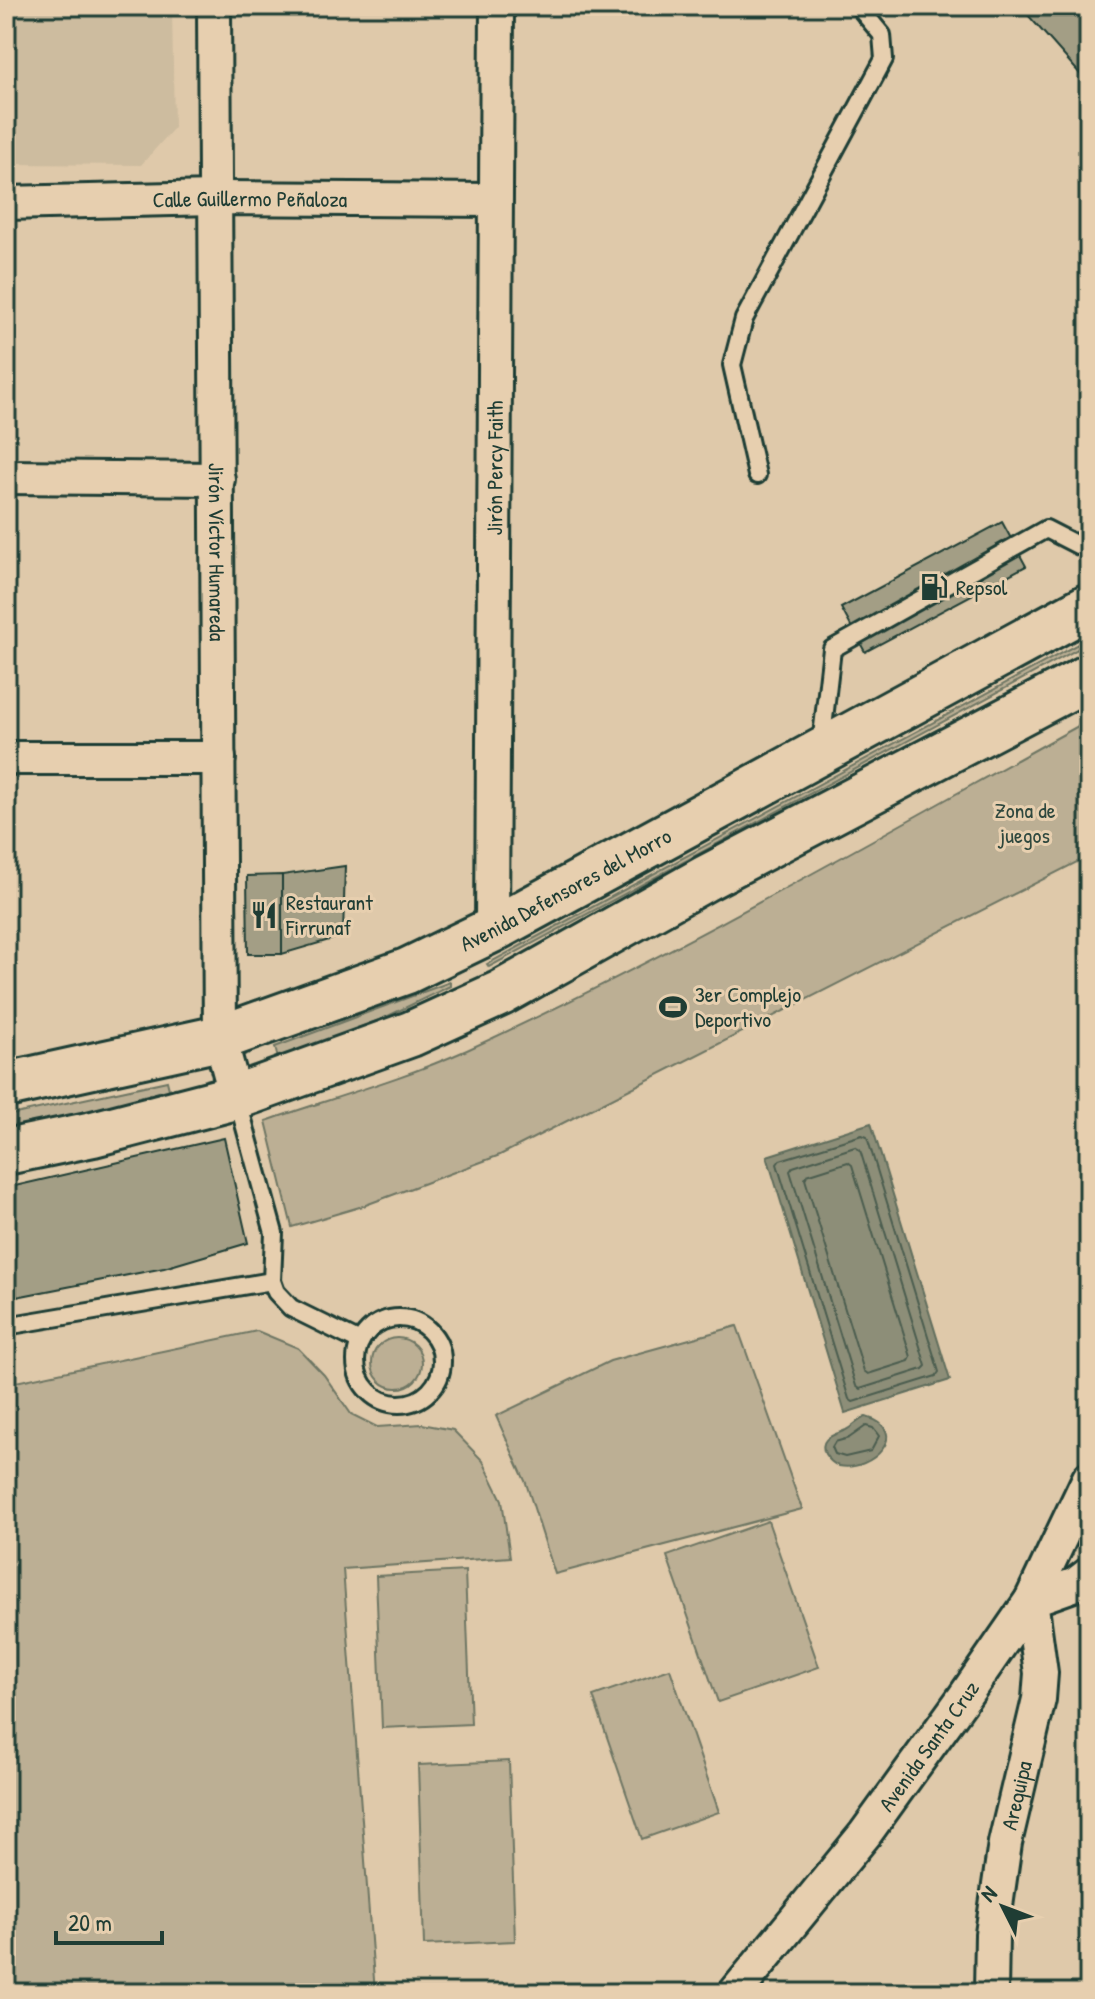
<svg xmlns="http://www.w3.org/2000/svg" width="1095" height="1999" viewBox="0 0 1095 1999" font-family="'Patrick Hand',sans-serif">
<style>
.built{fill:#cdbc9f}
.green{fill:#bcaf94;stroke:#6e7664;stroke-width:2}
.water{fill:#8d8e78;stroke:#616e5d;stroke-width:2}
.lines{fill:none;stroke-linecap:round;stroke-linejoin:round}
.shore{stroke:#4b5d4f;stroke-width:2}
.building{fill:#a39e85;stroke:#1f3d34;stroke-width:2}
.service-casing{stroke:#1f3d34;stroke-width:22}
.minor-casing{stroke:#1f3d34;stroke-width:38}
.primary-casing{stroke:#1f3d34;stroke-width:50}
.service{stroke:#e7cfaf;stroke-width:16}
.minor{stroke:#e7cfaf;stroke-width:32}
.primary{stroke:#e7cfaf;stroke-width:44}
.labels{text-anchor:middle;stroke-width:6;stroke-linejoin:round;paint-order:stroke}
.street-label{font-size:22px;fill:#1f3d34;stroke:#e7cfaf}
.poi-label{font-size:22px;fill:#1f3d34;stroke:#e7cfaf;text-anchor:start}
.park-label{font-size:22px;fill:#2f483e;stroke:#e7cfaf}
</style>
<rect width="100%" height="100%" fill="#dfc9aa"/>
<filter id="ink" filterUnits="userSpaceOnUse"><feTurbulence type="fractalNoise" baseFrequency=".0125" numOctaves="2"/><feDisplacementMap in="SourceGraphic" scale="16" xChannelSelector="R" yChannelSelector="G"/><feConvolveMatrix kernelMatrix="1 2 1 2 8 2 1 2 1" color-interpolation-filters="sRGB"/></filter>
<g filter="url(#ink)">
<!-- built -->
<path class="built" d="M 6,6 L 172,6 L 174,128 L 141,165 L 6,164 Z"/>
<!-- green -->
<g class="green">
<path d="M 1089,638 L 1089,643 L 489,967 L 487,964 Z"/>
<path d="M 1089,720 L 1089,856 L 500,1155 L 363,1206 L 292,1227 L 266,1121 C 333,1098 402,1079 467,1050 C 680,952 884,833 1089,720 Z"/>
<path d="M 450,982 L 450,986 L 384,1018 L 278,1059 L 275,1047 Z"/>
<path d="M 167,1081 L 170,1093 L 71,1119 L 6,1130 L 6,1116 Z"/>
<path d="M 737,1326 L 802,1509 L 555,1574 L 526,1483 L 496,1416 L 610,1361 Z"/>
<path d="M 257,1331 L 298,1348 L 324,1375 L 351,1414 L 377,1427 L 422,1424 L 453,1430 L 483,1461 L 502,1500 L 510,1557 L 343,1569 L 375,1993 L 6,1993 L 6,1384 Z"/>
<circle cx="397" cy="1363" r="25"/>
<path d="M 768,1521 L 819,1667 L 718,1702 L 667,1556 Z"/>
<path d="M 465,1571 L 471,1724 L 382,1728 L 376,1576 Z"/>
<path d="M 670,1669 L 719,1812 L 642,1839 L 593,1696 Z"/>
<path d="M 509,1761 L 515,1941 L 424,1945 L 418,1765 Z"/>
</g>
<!-- water -->
<g class="water">
<path d="M 871,1123 L 950,1380 L 845,1413 L 767,1156 Z"/>
<path d="M 866,1417 C 913,1430 872,1473 839,1466 C 834,1465 828,1459 825,1454 C 818,1437 835,1435 846,1430 C 854,1426 857,1420 866,1417 Z"/>
</g>
<g class="lines">
<!-- shore -->
<g class="shore">
<path d="M 862,1135 L 867,1137 L 939,1372 L 936,1376 L 853,1402 L 849,1399 L 777,1164 L 780,1160 Z"/>
<path d="M 855,1147 L 860,1150 L 926,1366 L 923,1369 L 860,1389 L 856,1386 L 790,1171 L 793,1167 Z"/>
<path d="M 848,1162 L 852,1165 L 911,1357 L 909,1361 L 868,1374 L 864,1371 L 805,1179 L 807,1175 Z"/>
<path d="M 866,1426 L 873,1428 L 879,1436 L 871,1451 L 845,1457 L 835,1454 L 832,1447 L 835,1442 L 849,1438 Z"/>
</g>
</g>
<!-- building -->
<g class="building">
<path d="M 1020,6 L 1086,6 L 1089,9 L 1089,84 Z"/>
<path d="M 1002,522 L 1026,566 L 865,652 L 841,608 Z"/>
<path d="M 345,866 L 343,936 L 282,954 L 282,875 Z"/>
<path d="M 282,875 L 282,954 L 248,954 L 247,876 Z"/>
<path d="M 224,1138 L 248,1243 L 164,1268 L 6,1299 L 6,1188 Z"/>
</g>
<g class="lines">
<!-- service casing -->
<g class="service-casing">
<g id="service">
<path d="M 757,475 L 732,365 L 744,319 L 884,59 L 882,35 L 858,6"/>
<path d="M 821,745 L 832,649 L 1046,529 L 1089,551"/>
<path d="M 237,1098 L 274,1233 L 272,1281 L 276,1292 L 291,1308 L 360,1342"/>
<circle cx="399" cy="1361" r="43"/>
<path d="M 6,1326 L 272,1281"/>
</g>
</g>
<!-- minor casing -->
<g class="minor-casing">
<g id="minor">
<path id="s1" d="M 214,6 L 220,1038 L 236,1097"/>
<path id="s2" d="M 6,203 L 214,198 L 495,200"/>
<path d="M 6,477 L 218,479"/>
<path d="M 6,758 L 219,758"/>
<path id="s3" d="M 492,930 L 497,6"/>
<path id="s4" d="M 735,1993 L 865,1834 L 962,1700 L 1031,1600 L 1089,1478"/>
<path id="s5" d="M 991,1993 L 992,1934 L 1005,1843 L 1039,1699 L 1041,1673 L 1031,1600 L 1076,1584 L 1089,1574"/>
</g>
</g>
<!-- primary casing -->
<g class="primary-casing">
<g id="primary">
<path id="s6" d="M 6,1085 L 220,1038 L 407,971 L 492,930 L 1089,606"/>
<path d="M 6,1152 L 93,1134 L 236,1097 L 411,1034 L 501,993 L 706,878 L 1089,677"/>
</g>
</g>
<!-- service -->
<use href="#service" class="service"/>
<!-- minor -->
<use href="#minor" class="minor"/>
<!-- primary -->
<use href="#primary" class="primary"/>
</g>
</g>
<!-- icons -->
<defs>
<g id="fuel-bare" transform="scale(2.16)"><path d="M-5.5-6h7V0h2V4h1.3V-2.5L3-4.5l.8-.8L6-3V5H2.5V1h-1V6h-7ZM-4.2-4.7v3.2H.2V-4.7Z" fill="#1f3d34" stroke="#e7cfaf" stroke-width="2.5" paint-order="stroke"/></g>
<g id="restaurant-bare" transform="scale(2.16)"><path d="M-5-6h1v4h1v-4h1v4h1v-4h1v5L-1.5 .5V6h-2V.5L-5-1ZM5-6V6H3V1.5H1.5Q1.5-4 5-6Z" fill="#1f3d34" stroke="#e7cfaf" stroke-width="2.5" paint-order="stroke"/></g>
<g id="stadium-bare" transform="scale(2.16)"><path d="M0-5a6.5 5 0 1 0 0 10a6.5 5 0 1 0 0-10ZM-3.5-1.8h7v3.6h-7Z" fill="#1f3d34" stroke="#e7cfaf" stroke-width="2.5" paint-order="stroke"/></g>
</defs>
<g fill-rule="evenodd">
<use href="#fuel-bare" x="934" y="587"/>
<use href="#restaurant-bare" x="264" y="915"/>
<use href="#stadium-bare" x="673" y="1007"/>
</g>
<g class="labels">
<!-- street labels -->
<g class="street-label">
<text dy="8" stroke="none"><textPath href="#s2" startOffset="244">Calle Guillermo Peñaloza</textPath></text>
<text dy="8" stroke="none"><textPath href="#s3" startOffset="462">Jirón Percy Faith</textPath></text>
<text dy="8" stroke="none"><textPath href="#s1" startOffset="546">Jirón Víctor Humareda</textPath></text>
<text dy="8" stroke="none"><textPath href="#s6" startOffset="596">Avenida Defensores del Morro</textPath></text>
<text dy="8" stroke="none"><textPath href="#s4" startOffset="314">Avenida Santa Cruz</textPath></text>
<text dy="8" stroke="none"><textPath href="#s5" startOffset="200">Arequipa</textPath></text>
</g>
<!-- poi labels -->
<g class="poi-label">
<text x="956" y="595">Repsol</text>
<text x="286" y="910">Restaurant<tspan x="286" dy="25">Firrunaf</tspan></text>
<text x="695" y="1002">3er Complejo<tspan x="695" dy="25">Deportivo</tspan></text>
</g>
<!-- park labels -->
<g class="park-label">
<text x="1025" y="818">Zona de<tspan x="1025" dy="25">juegos</tspan></text>
</g>
</g>
<!-- margin -->
<rect width="1095" height="1999" fill="none" stroke="#e7cfaf" stroke-width="32"/>
<rect x="16" y="16" width="1063" height="1967" fill="none" stroke="#1f3d34" stroke-width="3" filter="url(#ink)"/>
<!-- north arrow -->
<g transform="translate(1003 1907) rotate(312)" stroke="#e7cfaf" stroke-width="6" paint-order="stroke">
<path d="M0-6L14 30L0 20L-14 30Z" fill="#1f3d34"/>
<text y="-12" font-size="22" font-weight="bold" text-anchor="middle" fill="#1f3d34">N</text>
</g>
<!-- scale -->
<path d="M56 1931v12h106v-12" fill="none" stroke="#1f3d34" stroke-width="4"/>
<text x="68" y="1931" font-size="24" fill="#1f3d34" stroke="#e7cfaf" stroke-width="6" paint-order="stroke">20 m</text>
</svg>
